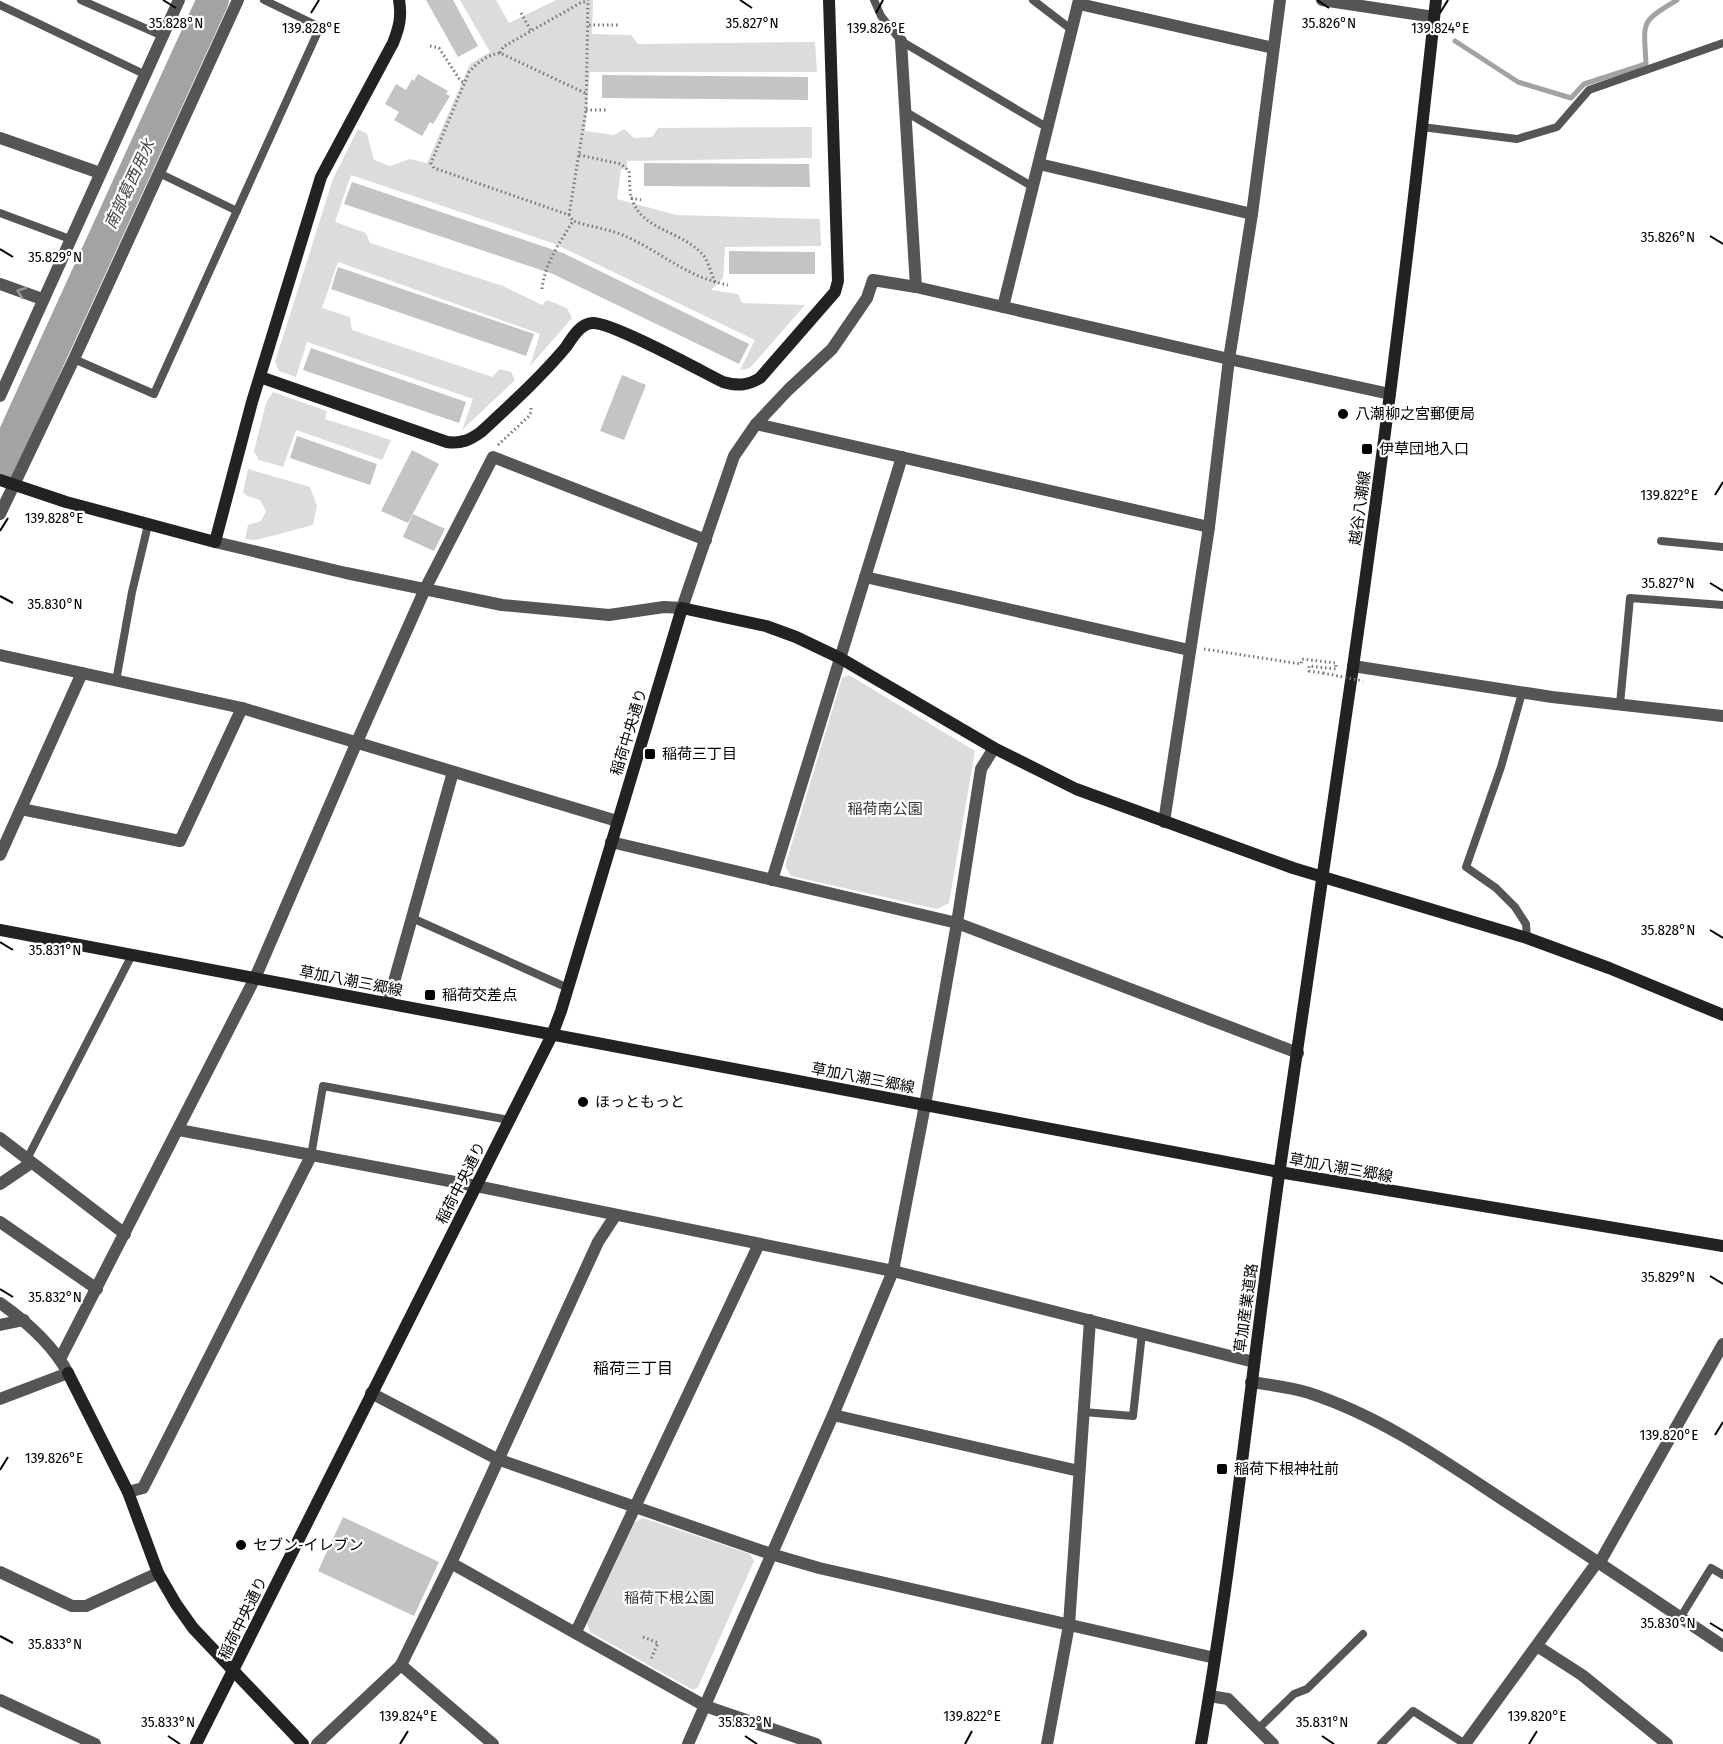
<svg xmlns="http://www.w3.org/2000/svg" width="1723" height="1744" viewBox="0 0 1723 1744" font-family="'Fira Sans Condensed','Noto Sans JP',sans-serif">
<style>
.green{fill:#dcdcdc}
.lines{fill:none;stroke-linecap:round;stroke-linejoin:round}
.stream{stroke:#a3a3a3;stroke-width:5}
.river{stroke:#a3a3a3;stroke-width:32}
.building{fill:#c4c4c4}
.path{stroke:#777;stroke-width:3;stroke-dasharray:1.5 3;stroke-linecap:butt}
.lane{stroke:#555;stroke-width:8}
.street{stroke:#555;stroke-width:12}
.secondary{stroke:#222;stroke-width:12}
.path-bridge{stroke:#777;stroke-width:3;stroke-dasharray:1.5 3;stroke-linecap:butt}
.oneway{stroke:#999}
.ticks{fill:none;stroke:#000;stroke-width:2}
.poi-dot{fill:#000;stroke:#fff;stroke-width:2}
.labels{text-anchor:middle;stroke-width:4.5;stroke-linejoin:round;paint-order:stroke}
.poi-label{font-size:15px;fill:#000;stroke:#fff;text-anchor:start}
.street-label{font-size:15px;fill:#000;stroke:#fff}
.park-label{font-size:15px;fill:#333;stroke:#fff}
.water-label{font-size:16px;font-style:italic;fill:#444;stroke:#fff}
.neighbourhood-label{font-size:16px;fill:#000;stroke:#fff}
.ticks-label{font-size:15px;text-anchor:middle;fill:#000;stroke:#fff;stroke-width:4.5;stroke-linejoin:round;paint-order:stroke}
</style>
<rect width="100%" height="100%" fill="#fff"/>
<!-- green -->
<g class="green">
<path d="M 460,0 L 496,0 L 509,23 L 556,0 L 593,0 L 592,34 L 631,35 L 638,44 L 815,42 L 817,72 L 590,72 L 585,131 L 614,135 L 624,129 L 634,138 L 652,137 L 658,128 L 812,127 L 812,158 L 627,161 L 627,169 L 621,169 L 617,199 L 677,215 L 820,219 L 821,246 L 725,247 L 723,278 L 711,290 L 738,294 L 742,303 L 805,305 L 750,368 L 740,370 L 755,340 L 555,244 L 351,175 L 335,222 L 366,233 L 370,243 L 503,286 L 542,305 L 547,300 L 567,308 L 572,318 L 530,366 L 540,334 L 338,262 L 322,308 L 350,317 L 352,330 L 492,377 L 500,369 L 511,372 L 515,380 L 462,430 L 473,399 L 307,342 L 296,377 L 279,371 L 275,362 L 333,179 L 358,129 L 367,134 L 374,160 L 390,166 L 410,159 L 427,163 L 470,64 L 490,52 Z"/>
<path d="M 273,392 L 327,411 L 325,419 L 391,440 L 382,460 L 296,430 L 283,467 L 259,460 L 254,451 L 266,403 Z"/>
<path d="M 248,469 L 310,487 L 317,506 L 313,525 L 256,540 L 245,539 L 248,525 L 261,521 L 266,511 L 260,500 L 247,496 L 243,492 Z"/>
<path d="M 849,675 L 975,751 L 949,903 L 937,909 L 791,876 L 785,866 L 842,678 Z"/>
<path d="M 643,1518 L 750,1554 L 754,1561 L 698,1687 L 693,1690 L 590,1632 L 587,1623 L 635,1522 Z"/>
</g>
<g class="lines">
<!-- stream -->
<path class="stream" d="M 1455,41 L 1518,82 L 1571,98 L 1584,84 L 1646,64 C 1644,21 1639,23 1677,0"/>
<!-- river -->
<path class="river" d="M 0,466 L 213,0"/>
</g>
<!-- building -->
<g class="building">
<path d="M 426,0 L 453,0 L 478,46 L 458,57 Z"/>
<path d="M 418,74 L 448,91 L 446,94 L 450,96 L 433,124 L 430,122 L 422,136 L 394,120 L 399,112 L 385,104 L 396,84 L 406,90 L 412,79 L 414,81 Z"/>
<path d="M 602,75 L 808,77 L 808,100 L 602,98 Z"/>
<path d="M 644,163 L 809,164 L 810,187 L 644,186 Z"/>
<path d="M 352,182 L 563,253 L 749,344 L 739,364 L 553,274 L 344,204 Z"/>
<path d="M 729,251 L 815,252 L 815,274 L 729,274 Z"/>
<path d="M 338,267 L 534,334 L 526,356 L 331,289 Z"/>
<path d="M 311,348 L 466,402 L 459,423 L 303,370 Z"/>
<path d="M 622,375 L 646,385 L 624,440 L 600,431 Z"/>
<path d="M 297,436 L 377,464 L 370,485 L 290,458 Z"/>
<path d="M 412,450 L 439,464 L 408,523 L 381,511 Z"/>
<path d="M 413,514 L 445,529 L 434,551 L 403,537 Z"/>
<path d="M 343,1517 L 439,1562 L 414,1616 L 318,1571 Z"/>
</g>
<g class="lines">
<!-- path -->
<g class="path">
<path d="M 521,13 L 531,31"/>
<path d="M 589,25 L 618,25"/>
<path d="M 430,46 L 439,48 L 460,80 L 464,83"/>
<path d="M 500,53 L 503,47 L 582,2 L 588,2"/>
<path d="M 585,93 L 500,53 C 487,55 478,62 469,72 L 431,163 L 434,168 L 569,215 L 573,221 C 590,227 611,229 627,237 C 663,253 686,277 728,285"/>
<path d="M 586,110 L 606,110"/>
<path d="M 579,155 L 621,164 L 629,171 C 630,180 629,191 632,199 C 642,231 682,230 704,256 C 709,263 711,274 715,282"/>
<path d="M 631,198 L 641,200"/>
<path d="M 569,215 L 586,110 L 588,0"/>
<path d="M 542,289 C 544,265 560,242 573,221"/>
<path d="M 498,445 L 529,416 L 531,412 L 531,405"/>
<path d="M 1204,649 L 1301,664 L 1302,659 L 1336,663 L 1336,669 L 1309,666 L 1309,671 L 1323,673"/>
<path d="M 643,1637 L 658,1643 L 651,1659"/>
</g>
<!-- lane -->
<g class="lane">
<path d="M 81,0 L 163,36"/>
<path d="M 874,0 L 881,16 L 901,41 L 1048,128"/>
<path d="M 1033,0 L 1072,30"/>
<path d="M 0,5 L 146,75"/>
<path d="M 906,112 L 1033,187"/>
<path d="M 1422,127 L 1517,139 L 1557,127 L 1589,90 L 1723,43"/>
<path d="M 159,173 L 237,211"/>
<path d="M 0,213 L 70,239"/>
<path d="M 74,359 L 154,394 L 320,27 L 264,0"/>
<path d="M 1661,541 L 1723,547"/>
<path d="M 116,681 L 132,592 L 148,525"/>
<path d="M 1522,693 L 1501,767 L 1466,867 L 1496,888 L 1515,907 L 1526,924 L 1527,938"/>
<path d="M 1620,704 L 1630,598 L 1723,605"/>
<path d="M 412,918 L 568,988"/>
<path d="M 311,1156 L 323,1086 L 509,1120"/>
<path d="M 27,1159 L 132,955"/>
<path d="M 1083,1412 L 1133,1416 L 1142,1333"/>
<path d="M 1680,1618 L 1711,1568 L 1723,1575"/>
<path d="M 1258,1729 L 1294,1694 L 1307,1689 L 1363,1634"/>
<path d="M 1381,1744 L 1413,1711 L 1465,1744"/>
</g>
<!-- street -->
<g class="street">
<path d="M 1322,0 L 1434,17"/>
<path d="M 1079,4 L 1273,48"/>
<path d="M 901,41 L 916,287"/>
<path d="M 0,138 L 100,173"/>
<path d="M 1039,164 L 1252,214"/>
<path d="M 0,284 L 42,299"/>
<path d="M 1003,307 L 1079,0"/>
<path d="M 0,396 L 179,0"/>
<path d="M 756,424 L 1209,527"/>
<path d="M 0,514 L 74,359 L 238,0"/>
<path d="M 215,542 L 346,573 L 502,605 L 609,615 L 664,607 L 682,608 L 734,456 L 756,424 L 788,390 L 832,349 L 867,298 L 873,280 L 916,287 L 1229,359 L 1390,394"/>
<path d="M 865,577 L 1189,650"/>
<path d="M 0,655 L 242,708 L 617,821"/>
<path d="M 1353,666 L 1552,697 L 1723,716"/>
<path d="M 21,809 L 180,841 L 242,708"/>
<path d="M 1164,822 L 1209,527 L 1229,359 L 1252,214 L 1280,0"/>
<path d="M 611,842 L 957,923 L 1298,1053"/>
<path d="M 0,855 L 82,673"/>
<path d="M 772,880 L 902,457"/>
<path d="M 388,1003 L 453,772"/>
<path d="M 179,1130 L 476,1186 L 893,1271 L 1254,1362"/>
<path d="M 0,1138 L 125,1234"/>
<path d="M 0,1184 L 31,1163"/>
<path d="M 0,1222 L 97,1289"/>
<path d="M 0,1303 C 27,1322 52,1344 68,1373 L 0,1399"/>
<path d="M 0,1325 L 24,1320"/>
<path d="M 60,1359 L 255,978 L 356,744 L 425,589 L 493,457 L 706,540"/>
<path d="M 1251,1382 C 1270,1385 1290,1387 1309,1393 C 1383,1417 1447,1463 1511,1505 C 1582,1551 1653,1599 1723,1646"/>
<path d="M 371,1393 L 497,1459 L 771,1554 L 819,1568 L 1215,1658"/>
<path d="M 833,1415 L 1079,1471"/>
<path d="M 128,1492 L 143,1488 L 311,1156"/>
<path d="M 1600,1562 L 1723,1344"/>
<path d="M 451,1563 L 705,1706 L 816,1744"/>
<path d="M 0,1572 L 72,1606 L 86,1606 L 158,1573"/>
<path d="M 576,1632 L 759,1244"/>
<path d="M 1537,1646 L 1582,1675 L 1667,1744"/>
<path d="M 401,1665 L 493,1744"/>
<path d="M 1209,1696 L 1228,1699 L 1273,1744"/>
<path d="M 0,1700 L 95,1744"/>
<path d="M 317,1744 L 401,1665 L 451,1563 L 598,1242 L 615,1216"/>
<path d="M 688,1744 L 833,1415 L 893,1271 L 925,1105 L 957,923 L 981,769 L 994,748"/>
<path d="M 1047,1744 L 1069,1625 L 1090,1320"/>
<path d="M 1465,1744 L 1598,1561"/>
</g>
<!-- secondary -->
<g class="secondary">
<path d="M 260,377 L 447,442 C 461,444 470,440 481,432 C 510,405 540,378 566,347 C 572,338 580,324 592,323 C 610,321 701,371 723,382 C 737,386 747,386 760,378 L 835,292 L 838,281 L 829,0"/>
<path d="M 0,480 L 66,502 L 215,542 L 252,402 L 321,177 L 393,43 C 399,28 402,17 399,0"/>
<path d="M 0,930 L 1279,1172 L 1723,1246"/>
<path d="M 68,1373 L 128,1492 L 158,1573 L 176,1604 L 193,1628 L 303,1744"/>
<path d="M 196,1744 L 552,1035 L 561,1011 L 682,608 L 766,626 L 796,637 L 840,658 L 994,748 L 1076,789 L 1293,868 L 1527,938 L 1609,968 L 1723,1015"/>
<path d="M 1201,1744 C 1234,1555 1252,1364 1279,1175 C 1303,1005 1329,836 1353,667 C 1385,445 1412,223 1436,0"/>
</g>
<!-- path-bridge -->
<path class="path-bridge" d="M 1323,673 L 1363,681"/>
</g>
<!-- one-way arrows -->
<defs><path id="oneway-chevron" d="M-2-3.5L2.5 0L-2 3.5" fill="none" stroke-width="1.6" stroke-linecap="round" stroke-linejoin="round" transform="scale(1.5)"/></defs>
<use class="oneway" href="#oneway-chevron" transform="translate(21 292) rotate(-160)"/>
<!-- ticks -->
<path class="ticks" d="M 163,0 L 176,8M 740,0 L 752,8M 1317,0 L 1329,8M 311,13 L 319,0M 876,13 L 883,0M 1440,13 L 1448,0M 1710,236 L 1723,244M 0,249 L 13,257M 1715,495 L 1723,482M 0,531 L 8,518M 1710,583 L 1723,591M 0,596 L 13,603M 1710,930 L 1723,938M 0,942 L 13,950M 1710,1276 L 1723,1284M 0,1289 L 13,1297M 1715,1435 L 1723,1422M 0,1470 L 8,1457M 1710,1623 L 1723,1631M 0,1636 L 13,1643M 168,1736 L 180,1744M 745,1736 L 757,1744M 1322,1736 L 1334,1744M 400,1744 L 408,1731M 965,1744 L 972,1731M 1529,1744 L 1537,1731"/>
<!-- markers -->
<g class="poi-dot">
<circle cx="1343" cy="414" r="6"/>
<rect x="1361" y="443" width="12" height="12" rx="3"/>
<rect x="644" y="748" width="12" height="12" rx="3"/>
<rect x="424" y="989" width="12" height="12" rx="3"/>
<circle cx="583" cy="1102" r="6"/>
<rect x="1216" y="1463" width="12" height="12" rx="3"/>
<circle cx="241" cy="1545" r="6"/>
</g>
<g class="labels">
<!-- poi labels -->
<g class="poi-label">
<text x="1355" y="419">八潮柳之宮郵便局</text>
<text x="1379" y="454">伊草団地入口</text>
<text x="662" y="759">稲荷三丁目</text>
<text x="442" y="1000">稲荷交差点</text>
<text x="595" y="1107">ほっともっと</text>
<text x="1234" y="1474">稲荷下根神社前</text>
<text x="253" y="1550">セブン-イレブン</text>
</g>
<!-- street labels -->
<g class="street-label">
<text transform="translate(1360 508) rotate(-82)" y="5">越谷八潮線</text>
<text transform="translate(629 732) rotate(-73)" y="5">稲荷中央通り</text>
<text transform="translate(351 981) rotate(11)" y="5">草加八潮三郷線</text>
<text transform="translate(863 1078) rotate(11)" y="5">草加八潮三郷線</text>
<text transform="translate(1341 1168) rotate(10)" y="5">草加八潮三郷線</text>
<text transform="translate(461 1183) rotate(-63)" y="5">稲荷中央通り</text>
<text transform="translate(1246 1308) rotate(-82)" y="5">草加産業道路</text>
<text transform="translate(243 1618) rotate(-64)" y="5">稲荷中央通り</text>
</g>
<!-- park labels -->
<g class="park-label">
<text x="885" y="814">稲荷南公園</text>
<text x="669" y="1603">稲荷下根公園</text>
</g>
<!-- water labels -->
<g class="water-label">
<text transform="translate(129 184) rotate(-65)" y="6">南部葛西用水</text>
</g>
<!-- neighbourhood labels -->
<g class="neighbourhood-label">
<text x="633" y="1374">稲荷三丁目</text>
</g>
</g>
<g class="ticks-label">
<text x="176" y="28">35.828°N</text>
<text x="752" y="28">35.827°N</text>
<text x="1329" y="28">35.826°N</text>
<text x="1440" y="33">139.824°E</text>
<text x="311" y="33">139.828°E</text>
<text x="876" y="33">139.826°E</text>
<text x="1668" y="242">35.826°N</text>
<text x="55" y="262">35.829°N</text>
<text x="1669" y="500">139.822°E</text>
<text x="54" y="523">139.828°E</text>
<text x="1668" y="588">35.827°N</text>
<text x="55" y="609">35.830°N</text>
<text x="1668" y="935">35.828°N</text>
<text x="55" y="955">35.831°N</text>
<text x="1668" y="1282">35.829°N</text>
<text x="55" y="1302">35.832°N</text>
<text x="1669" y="1440">139.820°E</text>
<text x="54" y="1463">139.826°E</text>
<text x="1668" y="1628">35.830°N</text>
<text x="55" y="1649">35.833°N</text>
<text x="408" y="1721">139.824°E</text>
<text x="972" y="1721">139.822°E</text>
<text x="1537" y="1721">139.820°E</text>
<text x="168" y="1727">35.833°N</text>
<text x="745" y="1727">35.832°N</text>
<text x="1322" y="1727">35.831°N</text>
</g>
</svg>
